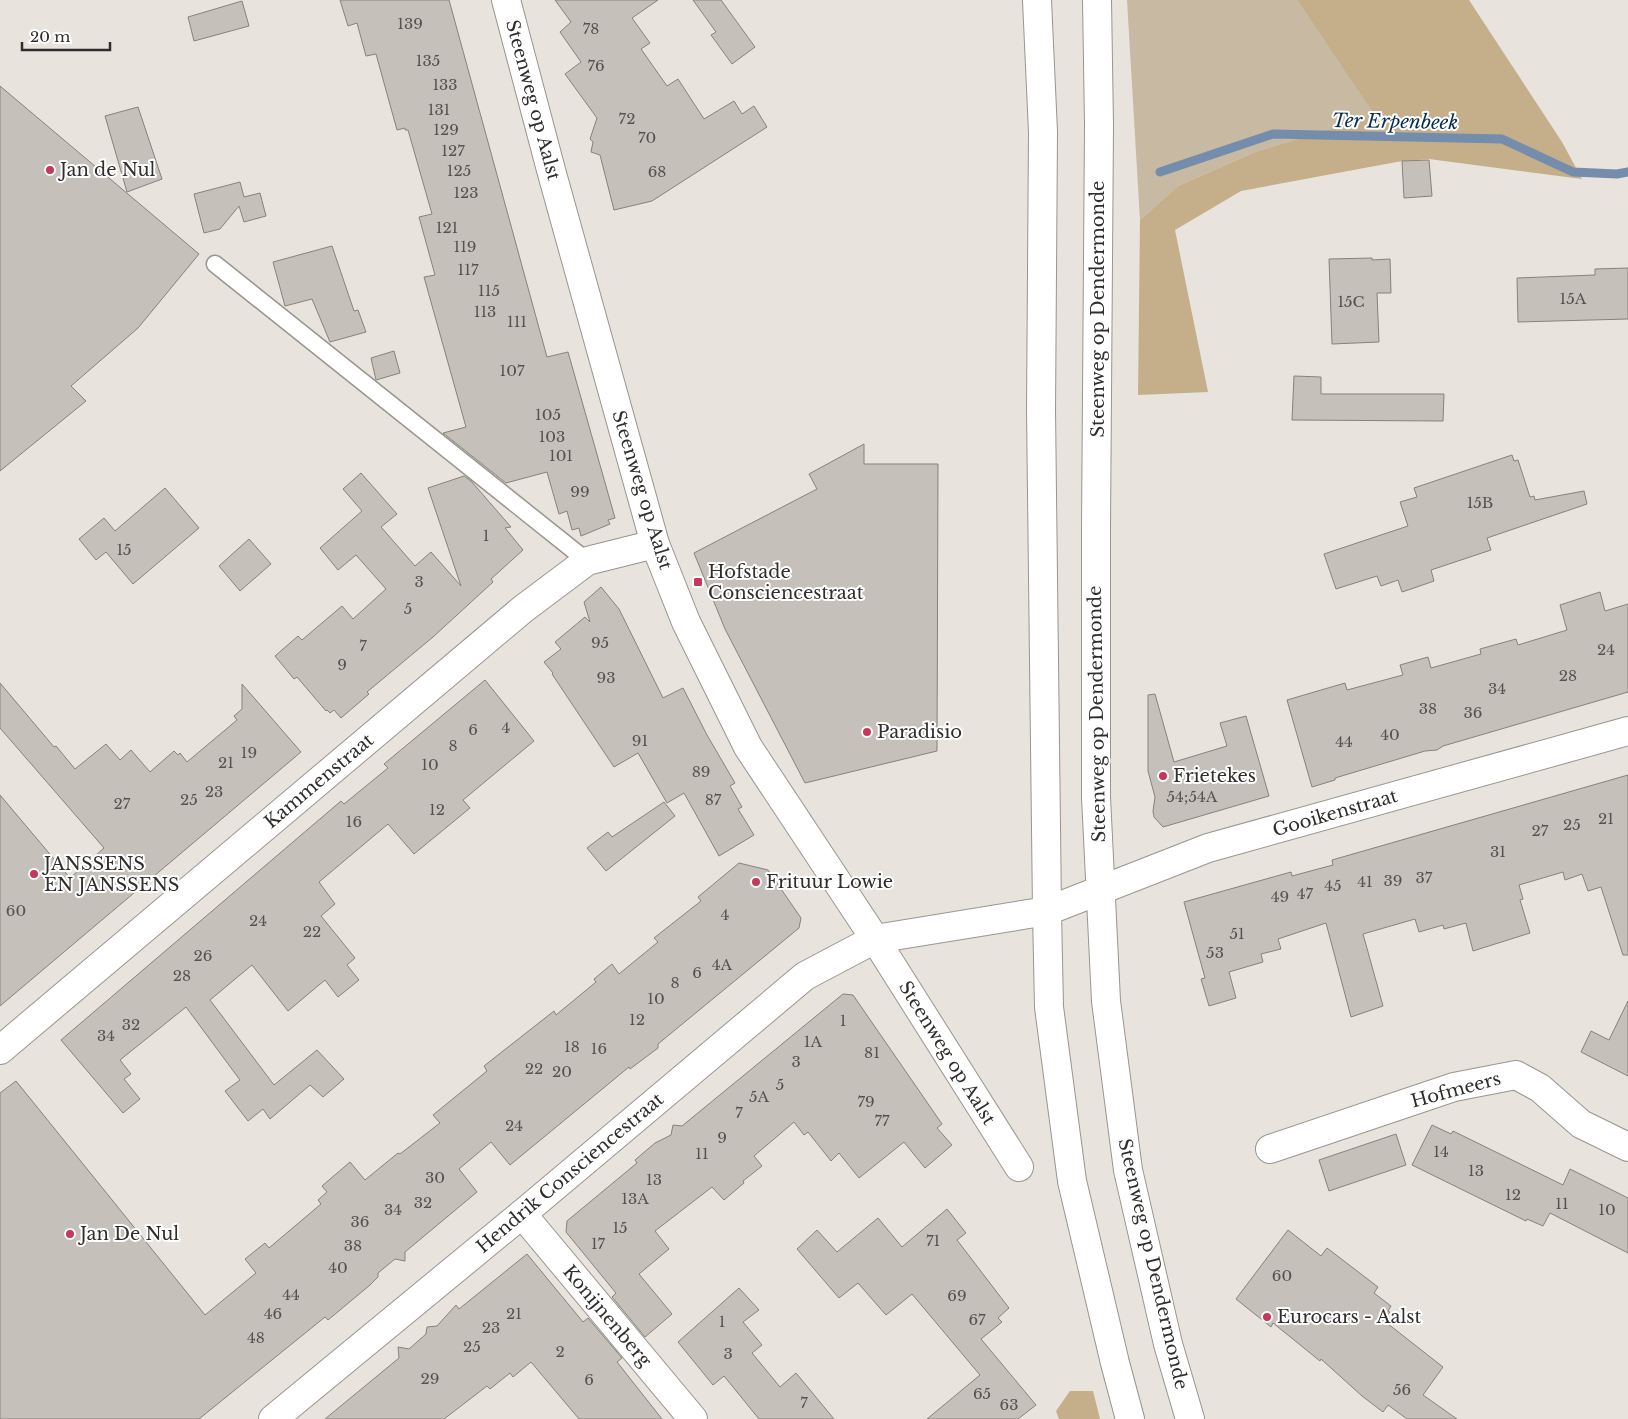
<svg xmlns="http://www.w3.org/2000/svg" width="1628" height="1419" viewBox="0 0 1628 1419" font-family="'Libre Baskerville',serif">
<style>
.green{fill:#c8b9a2}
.forest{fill:#c5ae8a}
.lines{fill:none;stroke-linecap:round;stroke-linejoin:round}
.stream{stroke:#748dad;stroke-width:9}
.building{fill:#c5c0ba;stroke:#86827c}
.service-casing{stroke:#9a958f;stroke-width:19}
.minor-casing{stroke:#9a958f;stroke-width:30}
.secondary-casing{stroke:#9a958f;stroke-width:30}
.service{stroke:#fff;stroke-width:16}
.minor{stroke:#fff;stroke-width:28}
.secondary{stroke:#fff;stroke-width:28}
.poi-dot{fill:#c7385b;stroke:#fff;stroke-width:2}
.labels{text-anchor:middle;stroke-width:4;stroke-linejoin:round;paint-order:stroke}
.number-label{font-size:15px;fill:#555250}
.street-label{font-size:18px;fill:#302e2c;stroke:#fff}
.poi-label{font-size:18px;fill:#302e2c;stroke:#fff;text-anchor:start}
.water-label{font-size:19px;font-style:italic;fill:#042b54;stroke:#fff}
</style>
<rect width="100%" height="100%" fill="#e8e3dc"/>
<!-- green -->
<path class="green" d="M 1127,0 L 1297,0 L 1376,115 L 1255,152 L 1178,186 L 1140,220 Z"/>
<!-- forest -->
<g class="forest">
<path d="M 1297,0 L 1469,0 L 1562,142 L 1582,179 L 1429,159 L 1402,161 L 1241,191 L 1175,230 L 1208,392 L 1138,395 L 1140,220 L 1178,186 L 1255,152 L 1375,115 Z"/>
<path d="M 1070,1391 L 1093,1391 L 1100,1419 L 1059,1419 L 1056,1411 Z"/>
</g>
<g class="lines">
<!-- stream -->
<path class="stream" d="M 1160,172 L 1273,134 L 1502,139 L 1573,172 L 1617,174 L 1628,172"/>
</g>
<!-- building -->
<g class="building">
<path d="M 340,0 L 449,0 L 547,357 L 568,352 L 615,518 L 608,520 L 610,524 L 581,536 L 579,528 L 572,530 L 567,511 L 559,514 L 547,472 L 506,483 L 443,433 L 466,427 L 424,277 L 435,275 L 419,217 L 432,214 L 408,130 L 405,130 L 405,128 L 397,130 L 376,54 L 366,56 L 357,23 L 348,26 Z"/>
<path d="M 555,0 L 658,0 L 632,18 L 650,43 L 641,49 L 667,86 L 678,79 L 704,119 L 734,101 L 742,114 L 754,106 L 767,127 L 652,201 L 614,210 L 600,155 L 591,152 L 593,142 L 590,139 L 597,118 L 565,74 L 581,62 L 560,32 L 571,22 Z"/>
<path d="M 693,0 L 721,0 L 755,47 L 732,64 L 711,35 L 716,32 Z"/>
<path d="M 242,1 L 249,26 L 194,41 L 188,17 Z"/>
<path d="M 0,86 L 199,254 L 138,328 L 71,386 L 86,401 L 0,471 Z"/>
<path d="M 138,107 L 162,179 L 127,192 L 105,116 Z"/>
<path d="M 1429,160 L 1432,196 L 1404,198 L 1402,161 Z"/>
<path d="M 240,182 L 244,197 L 260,193 L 266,216 L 244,222 L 239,206 L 220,229 L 204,233 L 194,194 Z"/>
<path d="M 332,246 L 354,311 L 358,310 L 366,332 L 330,342 L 312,299 L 285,306 L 273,262 Z"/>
<path d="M 1372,258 L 1372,260 L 1390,259 L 1391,293 L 1377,293 L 1379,342 L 1332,344 L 1329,259 Z"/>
<path d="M 1628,268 L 1628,319 L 1518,322 L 1517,278 L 1595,275 L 1595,269 Z"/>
<path d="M 394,351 L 400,373 L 376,380 L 371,358 Z"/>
<path d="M 1294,376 L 1321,377 L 1321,394 L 1444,394 L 1443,421 L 1292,420 Z"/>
<path d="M 864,444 L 864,464 L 938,464 L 937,751 L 805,783 L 725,629 L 694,553 L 817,489 L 809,474 Z"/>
<path d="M 1512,455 L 1514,461 L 1518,460 L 1530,497 L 1534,496 L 1535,500 L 1584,491 L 1587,504 L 1487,538 L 1491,550 L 1431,570 L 1434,581 L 1414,588 L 1402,592 L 1398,580 L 1381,586 L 1377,576 L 1336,589 L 1324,554 L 1408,526 L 1400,502 L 1417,497 L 1414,488 Z"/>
<path d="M 361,473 L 397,514 L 381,527 L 415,566 L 431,552 L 461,586 L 428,488 L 464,476 L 471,481 L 511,527 L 505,528 L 523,550 L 491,579 L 493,582 L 433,637 L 367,692 L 369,694 L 341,718 L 334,710 L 330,713 L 327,710 L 326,711 L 297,677 L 294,679 L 275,656 L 298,636 L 302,640 L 342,606 L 353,619 L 386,589 L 356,555 L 338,570 L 320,548 L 362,511 L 343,489 Z"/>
<path d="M 165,488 L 199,528 L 133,584 L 106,552 L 96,560 L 79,539 L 104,518 L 115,531 Z"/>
<path d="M 249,539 L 271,564 L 240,591 L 219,566 Z"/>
<path d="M 601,587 L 619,609 L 663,698 L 683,688 L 707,735 L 735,783 L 730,786 L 742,807 L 738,809 L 754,835 L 719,856 L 684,793 L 667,803 L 638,753 L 614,767 L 552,674 L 553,673 L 544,662 L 561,649 L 555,642 L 585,617 L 590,622 L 584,602 Z"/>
<path d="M 1600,592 L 1605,611 L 1628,604 L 1628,692 L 1443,746 L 1437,750 L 1425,751 L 1335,778 L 1335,780 L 1312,787 L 1287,700 L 1345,683 L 1347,690 L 1403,675 L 1400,665 L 1428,657 L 1431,668 L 1481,654 L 1480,649 L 1516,639 L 1518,645 L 1567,630 L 1560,605 Z"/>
<path d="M 485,680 L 534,741 L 463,800 L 470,808 L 414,854 L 388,824 L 319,882 L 335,904 L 321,916 L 355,958 L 347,965 L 359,980 L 338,997 L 325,980 L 288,1011 L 252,965 L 210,1000 L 274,1085 L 317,1050 L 344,1079 L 323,1097 L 310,1085 L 270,1119 L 263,1109 L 248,1121 L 225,1091 L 240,1080 L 186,1007 L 120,1060 L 131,1074 L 124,1079 L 140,1099 L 123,1113 L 61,1040 L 341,801 L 344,804 L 388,768 L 384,764 Z"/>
<path d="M 0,683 L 54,747 L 56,746 L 75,769 L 106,744 L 120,760 L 131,750 L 150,772 L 174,751 L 178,755 L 180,753 L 187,762 L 237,720 L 234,716 L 242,709 L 242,684 L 301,752 L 0,1006 L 0,795 L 70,878 L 104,848 L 0,728 Z"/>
<path d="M 1155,694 L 1174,762 L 1227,746 L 1220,723 L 1246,716 L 1269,796 L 1163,827 L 1154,817 L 1153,811 L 1155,797 L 1148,771 L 1148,695 Z"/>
<path d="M 1628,775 L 1628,955 L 1623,955 L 1601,887 L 1588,891 L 1582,874 L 1565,880 L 1563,872 L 1519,885 L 1523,899 L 1520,900 L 1530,933 L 1473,951 L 1466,923 L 1444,929 L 1443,925 L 1419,932 L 1415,919 L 1363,934 L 1383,1006 L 1351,1017 L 1326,923 L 1278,939 L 1281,949 L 1261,954 L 1263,962 L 1229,972 L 1236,998 L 1209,1006 L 1201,979 L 1205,978 L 1184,902 L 1291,872 L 1292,876 L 1333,865 L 1332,860 Z"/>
<path d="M 664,802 L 675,816 L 606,871 L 587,848 L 608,832 L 612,837 Z"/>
<path d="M 739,863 L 768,870 L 801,918 L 799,928 L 658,1044 L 658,1048 L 630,1069 L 629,1067 L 510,1165 L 491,1142 L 459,1169 L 477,1192 L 405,1252 L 405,1261 L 395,1259 L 378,1273 L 378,1277 L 370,1285 L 328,1320 L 325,1317 L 199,1419 L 0,1419 L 0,1093 L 16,1081 L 205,1315 L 256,1273 L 245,1259 L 265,1243 L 269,1248 L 321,1204 L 318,1200 L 327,1192 L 322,1186 L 350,1162 L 365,1180 L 398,1153 L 400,1154 L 440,1123 L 433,1115 L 487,1071 L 484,1066 L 554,1011 L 556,1015 L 596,982 L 594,979 L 612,964 L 619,974 L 658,942 L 654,938 L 701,901 L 698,897 Z"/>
<path d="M 843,994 L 853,995 L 942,1124 L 937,1128 L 952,1145 L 925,1168 L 904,1142 L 859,1178 L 839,1153 L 831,1161 L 808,1132 L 804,1135 L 794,1122 L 754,1156 L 762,1166 L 743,1181 L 744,1183 L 724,1200 L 712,1187 L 655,1231 L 669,1249 L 639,1274 L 672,1314 L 645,1337 L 612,1297 L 616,1293 L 566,1232 L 567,1221 L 637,1163 L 635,1160 L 655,1143 L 671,1135 L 673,1125 L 682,1126 Z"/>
<path d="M 1628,1001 L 1628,1076 L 1581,1052 L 1591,1031 L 1609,1040 Z"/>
<path d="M 1432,1125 L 1451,1134 L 1453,1131 L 1563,1185 L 1570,1169 L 1628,1198 L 1628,1253 L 1550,1213 L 1543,1226 L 1527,1219 L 1526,1221 L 1412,1165 Z"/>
<path d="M 1396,1134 L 1406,1165 L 1329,1191 L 1319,1160 Z"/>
<path d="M 947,1209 L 966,1233 L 957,1240 L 1009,1308 L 998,1318 L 1002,1322 L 981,1339 L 1036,1405 L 1018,1419 L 927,1419 L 980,1375 L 912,1294 L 886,1315 L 858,1283 L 839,1298 L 797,1249 L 817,1230 L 837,1252 L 878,1218 L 902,1247 Z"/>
<path d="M 1288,1230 L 1321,1256 L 1327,1248 L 1378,1287 L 1374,1293 L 1391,1306 L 1388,1311 L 1390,1312 L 1383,1320 L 1443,1367 L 1423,1395 L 1457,1419 L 1407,1419 L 1388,1405 L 1383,1412 L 1362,1396 L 1321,1359 L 1320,1361 L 1273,1323 L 1271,1327 L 1236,1299 Z"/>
<path d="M 527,1254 L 583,1322 L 588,1318 L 622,1358 L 617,1362 L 662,1419 L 579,1419 L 531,1362 L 513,1377 L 510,1373 L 490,1389 L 487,1386 L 444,1419 L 325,1419 L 399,1358 L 398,1347 L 409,1349 L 426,1334 L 427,1327 L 437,1326 L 456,1305 L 459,1309 Z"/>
<path d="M 739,1288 L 759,1310 L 743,1322 L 762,1345 L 752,1353 L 780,1387 L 796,1373 L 834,1419 L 759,1419 L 724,1376 L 713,1385 L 678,1342 Z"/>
</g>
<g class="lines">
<!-- service casing -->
<g class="service-casing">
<path id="service" d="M 215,264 L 587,561"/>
</g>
<!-- minor casing -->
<g class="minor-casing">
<g id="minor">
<path d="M 506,0 L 551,170 L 655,544 L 686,622 L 748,747 L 875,939 L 1019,1167"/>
<path d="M 0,1050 L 523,609 L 587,561 L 655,544"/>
<path d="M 1270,1149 L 1454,1087 L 1516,1075 L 1540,1088 L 1581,1124 L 1628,1147"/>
<path d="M 522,1214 L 693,1419"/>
<path d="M 273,1419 L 522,1214 L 805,976 L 875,939 L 1047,911 L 1208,848 L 1628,731"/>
</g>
</g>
<!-- secondary casing -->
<g class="secondary-casing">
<g id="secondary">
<path d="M 1037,0 L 1043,132 L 1041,410 L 1047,911 L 1049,1007 L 1072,1181 L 1115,1363 L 1130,1419"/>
<path d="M 1097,0 L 1099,125 L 1096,529 L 1096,797 L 1106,1001 L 1128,1170 L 1168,1344 L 1190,1419"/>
</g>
</g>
<!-- service -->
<use href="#service" class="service"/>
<!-- minor -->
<use href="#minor" class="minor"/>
<!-- secondary -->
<use href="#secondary" class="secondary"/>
</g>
<!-- markers -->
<g class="poi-dot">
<circle cx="50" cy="170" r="5"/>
<rect x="693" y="577" width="10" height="10" rx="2.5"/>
<circle cx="867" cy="732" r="5"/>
<circle cx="1163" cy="776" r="5"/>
<circle cx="34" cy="874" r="5"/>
<circle cx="756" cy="882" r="5"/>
<circle cx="70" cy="1234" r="5"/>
<circle cx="1267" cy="1317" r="5"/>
</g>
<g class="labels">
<!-- number labels -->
<g class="number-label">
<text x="410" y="29">139</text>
<text x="591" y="34">78</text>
<text x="428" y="66">135</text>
<text x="596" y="71">76</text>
<text x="445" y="90">133</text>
<text x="439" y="115">131</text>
<text x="627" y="124">72</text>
<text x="446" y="135">129</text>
<text x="647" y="143">70</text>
<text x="453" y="156">127</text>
<text x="459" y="176">125</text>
<text x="657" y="177">68</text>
<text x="466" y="198">123</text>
<text x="447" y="233">121</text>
<text x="465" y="252">119</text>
<text x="468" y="275">117</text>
<text x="489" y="296">115</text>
<text x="1573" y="304">15A</text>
<text x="1351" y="307">15C</text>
<text x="485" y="317">113</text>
<text x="517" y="327">111</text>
<text x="512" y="376">107</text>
<text x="548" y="420">105</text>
<text x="552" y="442">103</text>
<text x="561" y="461">101</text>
<text x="580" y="497">99</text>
<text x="1480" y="508">15B</text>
<text x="486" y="541">1</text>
<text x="124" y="555">15</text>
<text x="419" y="587">3</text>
<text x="408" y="614">5</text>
<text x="600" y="648">95</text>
<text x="363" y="651">7</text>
<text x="1606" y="655">24</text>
<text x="342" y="670">9</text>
<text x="1568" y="681">28</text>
<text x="606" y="683">93</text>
<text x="1497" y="694">34</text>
<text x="1428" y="714">38</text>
<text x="1473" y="718">36</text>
<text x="506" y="733">4</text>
<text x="473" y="735">6</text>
<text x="1390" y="740">40</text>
<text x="640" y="746">91</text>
<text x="1344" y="747">44</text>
<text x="453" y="751">8</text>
<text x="249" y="758">19</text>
<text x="226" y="768">21</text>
<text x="430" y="770">10</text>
<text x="701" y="777">89</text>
<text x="214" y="797">23</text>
<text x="1192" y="802">54;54A</text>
<text x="189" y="805">25</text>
<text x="713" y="805">87</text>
<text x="122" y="809">27</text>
<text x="437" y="815">12</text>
<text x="1606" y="824">21</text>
<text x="354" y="827">16</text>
<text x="1572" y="830">25</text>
<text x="1540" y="836">27</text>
<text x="1498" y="857">31</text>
<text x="1424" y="883">37</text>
<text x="1393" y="886">39</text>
<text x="1365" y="887">41</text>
<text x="1333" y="891">45</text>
<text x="1305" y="899">47</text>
<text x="1280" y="902">49</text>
<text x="16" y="916">60</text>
<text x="725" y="920">4</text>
<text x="258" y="926">24</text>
<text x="312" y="937">22</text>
<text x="1237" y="939">51</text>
<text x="1215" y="958">53</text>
<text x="203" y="961">26</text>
<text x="722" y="970">4A</text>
<text x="697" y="978">6</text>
<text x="182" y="981">28</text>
<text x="675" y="988">8</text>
<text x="656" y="1004">10</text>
<text x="637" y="1025">12</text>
<text x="843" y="1026">1</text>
<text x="131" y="1030">32</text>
<text x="106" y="1041">34</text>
<text x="813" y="1047">1A</text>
<text x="572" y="1052">18</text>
<text x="599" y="1054">16</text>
<text x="872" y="1058">81</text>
<text x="796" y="1067">3</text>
<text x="534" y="1074">22</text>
<text x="562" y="1077">20</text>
<text x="780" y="1090">5</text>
<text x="759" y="1102">5A</text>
<text x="866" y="1107">79</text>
<text x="739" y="1118">7</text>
<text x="882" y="1126">77</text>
<text x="514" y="1131">24</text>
<text x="722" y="1143">9</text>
<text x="1441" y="1157">14</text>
<text x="702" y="1159">11</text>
<text x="1476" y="1176">13</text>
<text x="435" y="1183">30</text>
<text x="654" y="1185">13</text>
<text x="1513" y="1200">12</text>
<text x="635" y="1204">13A</text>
<text x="423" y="1208">32</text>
<text x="1562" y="1209">11</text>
<text x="393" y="1215">34</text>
<text x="1607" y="1215">10</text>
<text x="360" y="1227">36</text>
<text x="620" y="1233">15</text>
<text x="933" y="1246">71</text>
<text x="598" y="1249">17</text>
<text x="353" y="1251">38</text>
<text x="338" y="1273">40</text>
<text x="1282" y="1281">60</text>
<text x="291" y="1300">44</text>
<text x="957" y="1301">69</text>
<text x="273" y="1319">46</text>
<text x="514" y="1319">21</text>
<text x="977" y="1325">67</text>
<text x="722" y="1327">1</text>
<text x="491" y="1333">23</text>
<text x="256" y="1343">48</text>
<text x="472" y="1352">25</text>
<text x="560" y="1357">2</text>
<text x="728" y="1359">3</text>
<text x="430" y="1384">29</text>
<text x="589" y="1385">6</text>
<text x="1402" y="1395">56</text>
<text x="982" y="1399">65</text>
<text x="804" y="1408">7</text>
<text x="1009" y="1410">63</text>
</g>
<!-- street labels -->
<g class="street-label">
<text transform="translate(533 100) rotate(75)" y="6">Steenweg op Aalst</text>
<text transform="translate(1098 309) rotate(-90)" y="6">Steenweg op Dendermonde</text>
<text transform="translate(642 490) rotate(73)" y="6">Steenweg op Aalst</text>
<text transform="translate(1097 714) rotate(-91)" y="6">Steenweg op Dendermonde</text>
<text transform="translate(319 781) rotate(-40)" y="6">Kammenstraat</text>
<text transform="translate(1335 813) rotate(-16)" y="6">Gooikenstraat</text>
<text transform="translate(947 1053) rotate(58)" y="6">Steenweg op Aalst</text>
<text transform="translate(1456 1090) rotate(-15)" y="6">Hofmeers</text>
<text transform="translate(570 1173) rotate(-40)" y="6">Hendrik Consciencestraat</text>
<text transform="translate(1153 1264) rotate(77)" y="6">Steenweg op Dendermonde</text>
<text transform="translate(607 1316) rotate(50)" y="6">Konijnenberg</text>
</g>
<!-- poi labels -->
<g class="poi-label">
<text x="60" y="176">Jan de Nul</text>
<text x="708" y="578">Hofstade<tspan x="708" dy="21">Consciencestraat</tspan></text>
<text x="877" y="738">Paradisio</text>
<text x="1173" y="782">Frietekes</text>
<text x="44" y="870">JANSSENS<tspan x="44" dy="21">EN JANSSENS</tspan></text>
<text x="766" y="888">Frituur Lowie</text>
<text x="80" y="1240">Jan De Nul</text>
<text x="1277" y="1323">Eurocars - Aalst</text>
</g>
<!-- water labels -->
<g class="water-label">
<text transform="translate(1395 121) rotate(1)" y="7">Ter Erpenbeek</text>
</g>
</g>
<!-- scale -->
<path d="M22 42v8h88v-8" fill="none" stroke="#302e2c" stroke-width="2.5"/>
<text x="30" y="42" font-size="15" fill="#302e2c" stroke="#ffffff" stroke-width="4" paint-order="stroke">20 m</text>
</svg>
